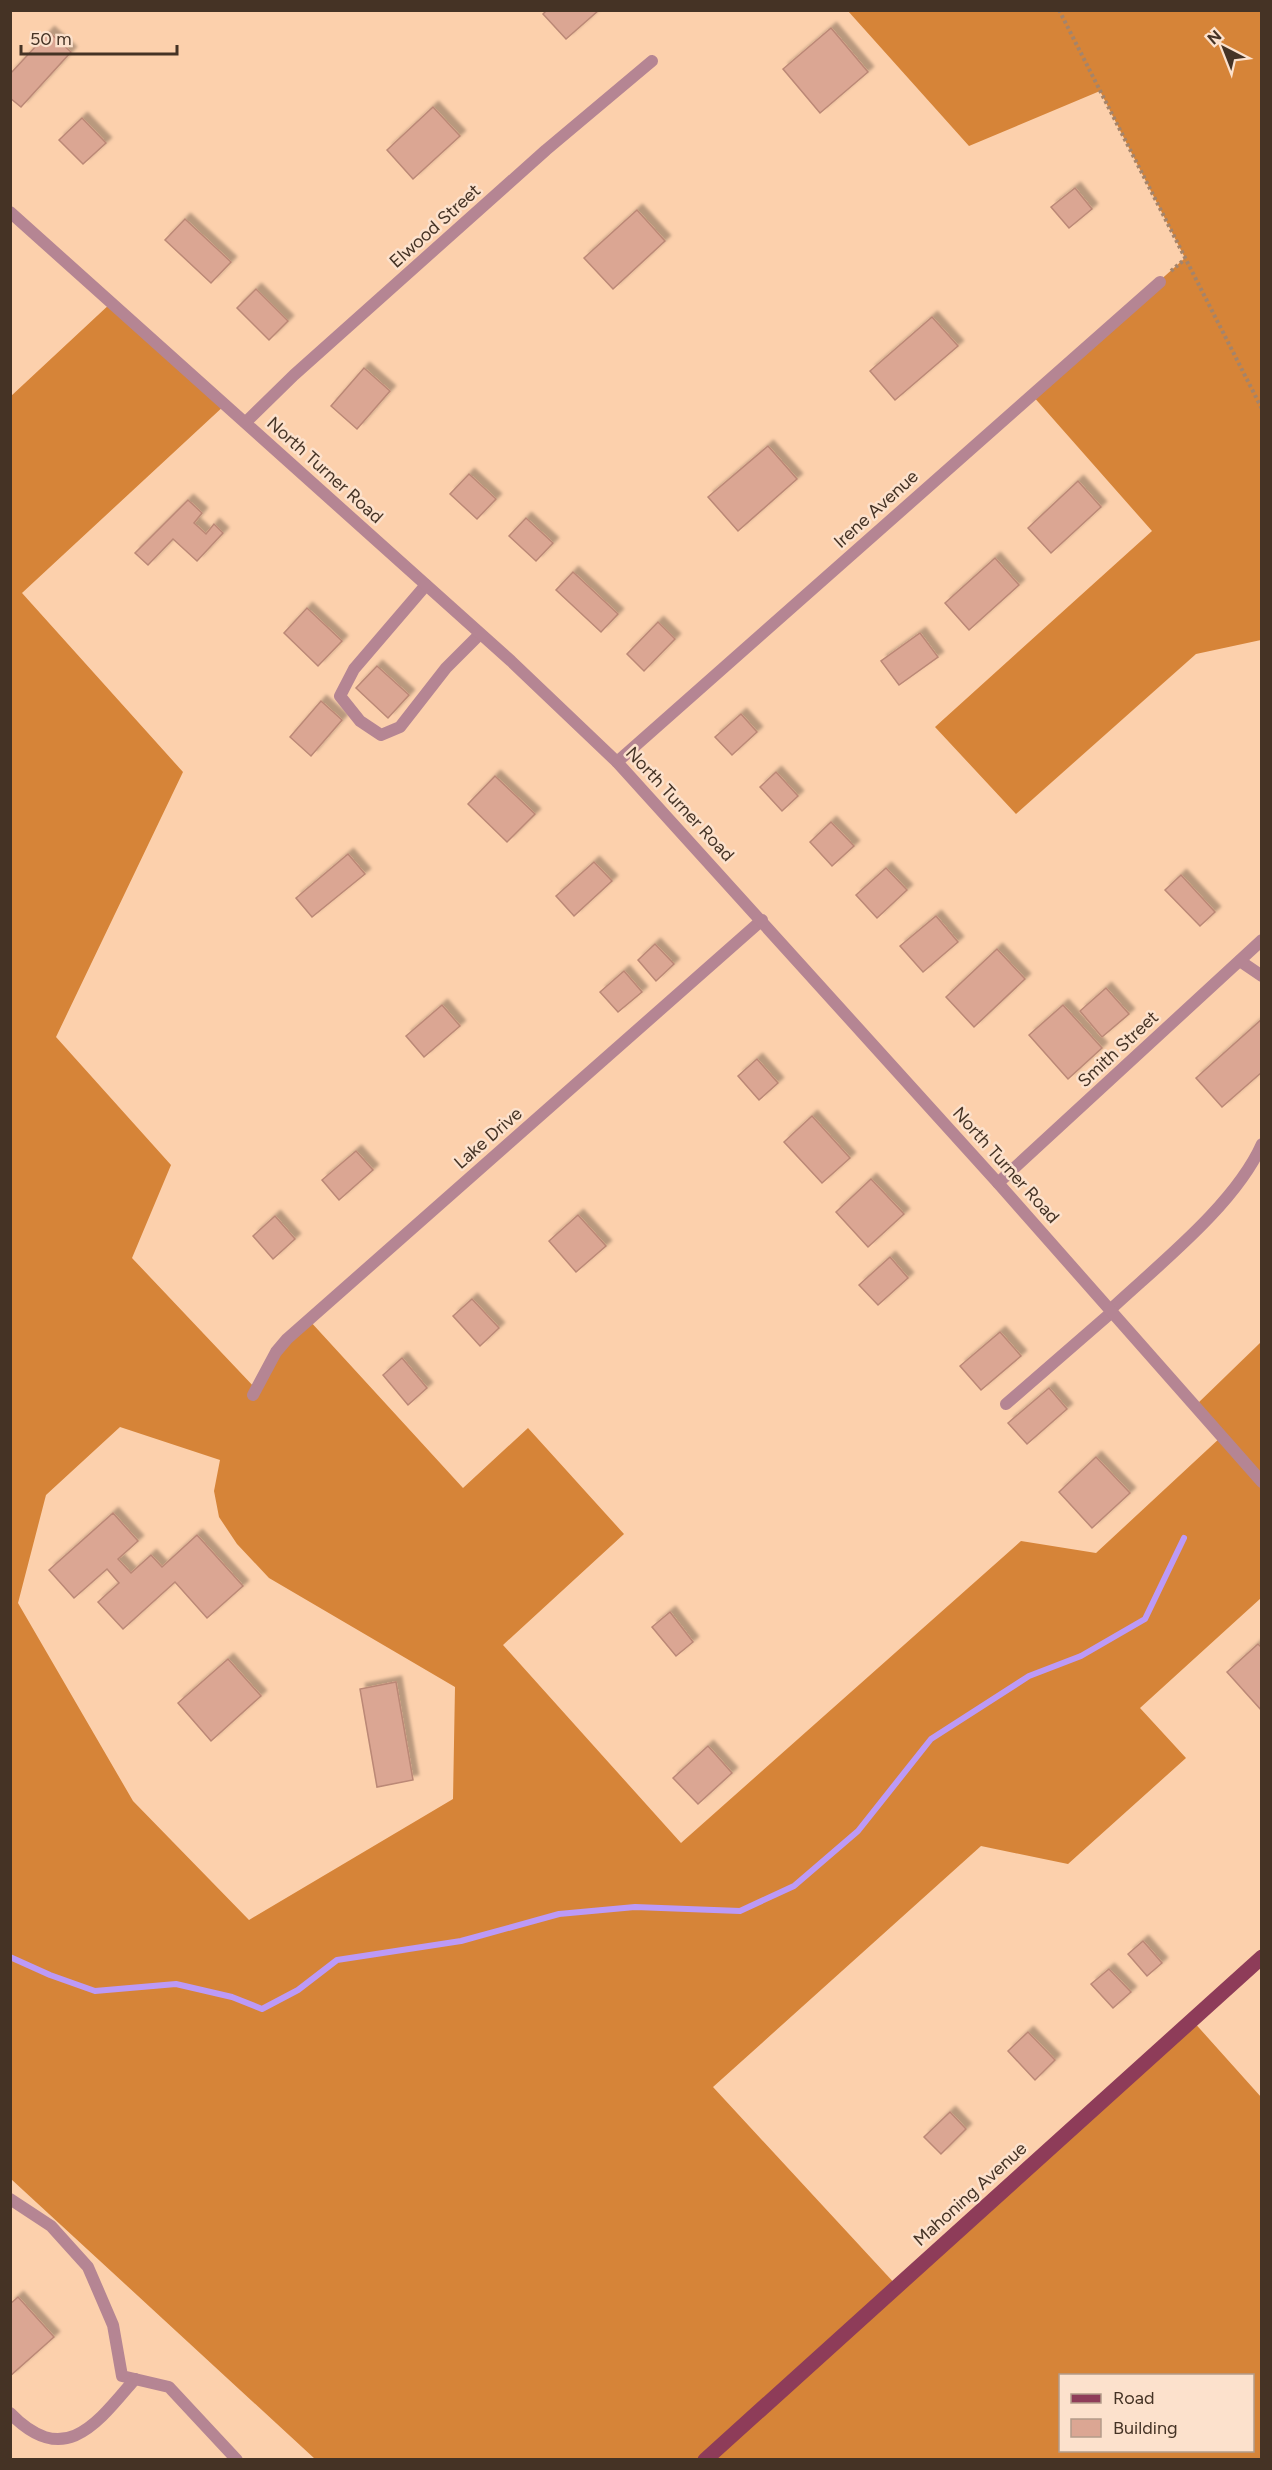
<svg xmlns="http://www.w3.org/2000/svg" width="1272" height="2470" viewBox="0 0 1272 2470" font-family="Figtree,sans-serif">
<style>
.forest{fill:#d68438;fill-rule:evenodd}
.lines{fill:none;stroke-linecap:round;stroke-linejoin:round}
.stream{stroke:#bc9af7;stroke-width:6}
.building{fill:#dba693;stroke:#bb8876;stroke-width:1.5;filter:url(#shadow)}
.path{stroke:#a4846b;stroke-width:4;stroke-dasharray:3 3;stroke-linecap:butt}
.service{stroke:#b58593;stroke-width:12}
.minor{stroke:#b58593;stroke-width:12}
.tertiary{stroke:#b58593;stroke-width:12}
.primary{stroke:#8e3c59;stroke-width:15}
.labels{text-anchor:middle;stroke-width:5;stroke-linejoin:round;paint-order:stroke}
.street-label{font-size:18px;fill:#453325;stroke:#fce1cc}
</style>
<defs>
<filter id="shadow"><feDropShadow dx="5.5" dy="-5.5" stdDeviation="1.5" flood-color="#0004"/></filter>
</defs>
<rect width="100%" height="100%" fill="#fcd0ac"/>
<!-- forest -->
<g class="forest">
<path d="M 848,11 L 1261,11 L 1261,640 L 1196,654 L 1016,814 L 935,727 L 1152,531 L 1032,395 L 1185,258 L 1100,91 L 969,146 Z"/>
<path d="M 112,302 L 226,404 L 22,593 L 183,772 L 56,1037 L 171,1165 L 132,1258 L 256,1389 L 276,1352 L 309,1320 L 463,1488 L 528,1428 L 624,1534 L 503,1645 L 681,1843 L 1021,1541 L 1096,1553 L 1221,1437 L 1195,1406 L 1261,1342 L 1261,1598 L 1140,1708 L 1186,1758 L 1068,1864 L 981,1846 L 713,2087 L 897,2286 L 1192,2020 L 1261,2097 L 1261,2459 L 315,2459 L 11,2179 L 10,397 ZM 120,1427 L 220,1460 L 214,1491 L 219,1517 L 237,1544 L 269,1578 L 455,1687 L 453,1799 L 249,1920 L 133,1801 L 18,1603 L 46,1495 ZM 1060,2376 L 1252,2376 L 1252,2450 L 1060,2450 Z"/>
</g>
<g class="lines">
<!-- stream -->
<path class="stream" d="M 10,1957 L 50,1975 L 95,1991 L 176,1984 L 232,1997 L 262,2009 L 298,1990 L 337,1960 L 461,1941 L 559,1914 L 635,1907 L 740,1911 L 794,1886 L 858,1831 L 931,1739 L 1029,1676 L 1081,1656 L 1145,1619 L 1184,1538"/>
</g>
<!-- building -->
<g class="building">
<path d="M 547,10 L 599,10 L 566,39 L 543,14 Z"/>
<path d="M 831,28 L 868,72 L 820,113 L 783,69 Z"/>
<path d="M 49,32 L 71,52 L 21,107 L 10,98 L 10,74 Z"/>
<path d="M 433,107 L 460,136 L 413,179 L 387,150 Z"/>
<path d="M 82,118 L 106,143 L 83,164 L 59,140 Z"/>
<path d="M 1075,188 L 1092,209 L 1069,228 L 1051,207 Z"/>
<path d="M 637,210 L 665,241 L 613,289 L 584,258 Z"/>
<path d="M 185,219 L 231,262 L 211,283 L 165,240 Z"/>
<path d="M 256,289 L 288,321 L 269,340 L 237,308 Z"/>
<path d="M 932,317 L 958,346 L 895,400 L 870,371 Z"/>
<path d="M 364,368 L 390,391 L 357,429 L 331,406 Z"/>
<path d="M 768,446 L 797,479 L 738,531 L 708,497 Z"/>
<path d="M 469,474 L 496,499 L 477,519 L 450,494 Z"/>
<path d="M 1078,481 L 1101,507 L 1051,553 L 1028,528 Z"/>
<path d="M 188,500 L 202,513 L 194,523 L 206,534 L 214,524 L 223,533 L 197,561 L 173,539 L 148,565 L 135,553 Z"/>
<path d="M 526,518 L 553,543 L 536,561 L 509,536 Z"/>
<path d="M 995,558 L 1019,585 L 969,630 L 945,603 Z"/>
<path d="M 573,572 L 618,614 L 601,632 L 556,590 Z"/>
<path d="M 307,608 L 342,641 L 318,666 L 284,633 Z"/>
<path d="M 658,622 L 675,639 L 644,671 L 627,654 Z"/>
<path d="M 920,633 L 938,657 L 899,685 L 881,661 Z"/>
<path d="M 377,666 L 409,695 L 388,718 L 356,688 Z"/>
<path d="M 321,701 L 342,720 L 311,756 L 290,737 Z"/>
<path d="M 741,714 L 757,732 L 732,755 L 715,737 Z"/>
<path d="M 776,772 L 798,796 L 782,811 L 760,787 Z"/>
<path d="M 495,776 L 535,814 L 507,842 L 468,804 Z"/>
<path d="M 831,822 L 854,846 L 832,866 L 810,842 Z"/>
<path d="M 348,854 L 365,874 L 312,917 L 296,898 Z"/>
<path d="M 594,862 L 612,881 L 574,916 L 556,896 Z"/>
<path d="M 886,868 L 907,890 L 877,918 L 856,895 Z"/>
<path d="M 1181,875 L 1215,912 L 1200,926 L 1165,890 Z"/>
<path d="M 936,916 L 958,942 L 923,972 L 900,946 Z"/>
<path d="M 655,944 L 674,964 L 656,981 L 638,960 Z"/>
<path d="M 997,949 L 1025,979 L 974,1027 L 946,997 Z"/>
<path d="M 624,971 L 642,992 L 618,1012 L 600,992 Z"/>
<path d="M 1106,988 L 1129,1014 L 1102,1037 L 1080,1011 Z"/>
<path d="M 442,1005 L 460,1026 L 424,1057 L 406,1036 Z"/>
<path d="M 1063,1005 L 1102,1048 L 1068,1079 L 1029,1035 Z"/>
<path d="M 1262,1019 L 1262,1072 L 1222,1107 L 1196,1078 Z"/>
<path d="M 757,1059 L 778,1083 L 759,1100 L 738,1076 Z"/>
<path d="M 812,1116 L 850,1158 L 822,1183 L 784,1142 Z"/>
<path d="M 356,1151 L 373,1170 L 339,1200 L 322,1180 Z"/>
<path d="M 871,1179 L 904,1214 L 868,1247 L 836,1212 Z"/>
<path d="M 578,1215 L 606,1246 L 576,1272 L 549,1241 Z"/>
<path d="M 275,1216 L 295,1239 L 273,1259 L 253,1236 Z"/>
<path d="M 890,1257 L 908,1278 L 878,1305 L 859,1285 Z"/>
<path d="M 472,1299 L 499,1328 L 480,1346 L 453,1316 Z"/>
<path d="M 1000,1332 L 1021,1356 L 981,1390 L 960,1366 Z"/>
<path d="M 402,1358 L 427,1388 L 408,1405 L 383,1375 Z"/>
<path d="M 1049,1388 L 1067,1409 L 1027,1444 L 1008,1423 Z"/>
<path d="M 1096,1457 L 1130,1493 L 1092,1528 L 1059,1492 Z"/>
<path d="M 113,1513 L 138,1541 L 118,1559 L 131,1573 L 151,1555 L 162,1567 L 197,1535 L 243,1586 L 207,1618 L 175,1582 L 123,1629 L 98,1602 L 119,1583 L 107,1569 L 74,1598 L 49,1570 Z"/>
<path d="M 670,1612 L 693,1642 L 676,1656 L 652,1627 Z"/>
<path d="M 1258,1644 L 1262,1648 L 1262,1711 L 1227,1672 Z"/>
<path d="M 228,1659 L 261,1696 L 211,1741 L 178,1703 Z"/>
<path d="M 396,1682 L 413,1780 L 377,1787 L 360,1689 Z"/>
<path d="M 708,1746 L 732,1773 L 698,1804 L 673,1778 Z"/>
<path d="M 1143,1941 L 1162,1963 L 1147,1976 L 1128,1954 Z"/>
<path d="M 1109,1969 L 1131,1992 L 1113,2008 L 1091,1984 Z"/>
<path d="M 1028,2032 L 1055,2060 L 1035,2080 L 1008,2051 Z"/>
<path d="M 950,2112 L 966,2129 L 941,2154 L 924,2137 Z"/>
<path d="M 18,2297 L 54,2337 L 10,2376 L 10,2304 Z"/>
</g>
<g class="lines">
<!-- path -->
<g class="path">
<path d="M 1059,10 L 1262,409"/>
<path d="M 1171,271 L 1185,259"/>
</g>
<!-- service -->
<g class="service">
<path d="M 426,585 L 354,669 L 340,696 L 360,721 L 381,735 L 400,727 L 446,668 L 480,634"/>
<path d="M 1240,961 L 1262,976"/>
<path d="M 1110,1310 C 1158,1265 1235,1205 1262,1144"/>
<path d="M 1006,1404 L 1112,1312"/>
<path d="M 10,2199 L 51,2226 L 88,2267 L 113,2325 L 122,2376 L 169,2387 L 237,2460"/>
<path d="M 10,2413 C 65,2470 98,2422 135,2379"/>
</g>
<!-- minor -->
<g class="minor">
<path d="M 246,422 L 294,375 L 546,150 L 652,61"/>
<path d="M 617,762 L 1160,282"/>
<path d="M 998,1183 L 1262,940"/>
<path d="M 253,1395 L 276,1352 L 287,1339 L 762,920"/>
</g>
<!-- tertiary -->
<path class="tertiary" d="M 10,212 L 511,661 L 617,762 L 998,1183 L 1262,1482"/>
<!-- primary -->
<path class="primary" d="M 705,2460 L 1262,1957"/>
</g>
<g class="labels">
<!-- street labels -->
<g class="street-label">
<text transform="translate(435 226) rotate(-42)" y="6">Elwood Street</text>
<text transform="translate(325 470) rotate(42)" y="6">North Turner Road</text>
<text transform="translate(876 509) rotate(-42)" y="6">Irene Avenue</text>
<text transform="translate(680 804) rotate(47)" y="6">North Turner Road</text>
<text transform="translate(1118 1049) rotate(-43)" y="6">Smith Street</text>
<text transform="translate(488 1138) rotate(-41)" y="6">Lake Drive</text>
<text transform="translate(1006 1165) rotate(48)" y="6">North Turner Road</text>
<text transform="translate(970 2194) rotate(-42)" y="6">Mahoning Avenue</text>
</g>
</g>
<!-- border -->
<rect width="1272" height="2470" fill="none" stroke="#453325" stroke-width="24"/>
<!-- legend -->
<rect x="1059" y="2374" width="195" height="78" fill="#fce1cc" stroke="#b39b89" stroke-width="1.5"/>
<rect x="1071" y="2394" width="30" height="9" fill="#8e3c59" stroke="#b39b89" stroke-width="1.5"/>
<text x="1113" y="2404" font-size="18" fill="#453325">Road</text>
<rect x="1071" y="2419" width="30" height="18" fill="#dba693" stroke="#b39b89" stroke-width="1.5"/>
<text x="1113" y="2434" font-size="18" fill="#453325">Building</text>
<!-- north arrow -->
<g transform="translate(1224 48) rotate(318)" stroke="#fce1cc" stroke-width="4.5" paint-order="stroke">
<path d="M0-4.5L10 22L0 15L-10 22Z" fill="#453325"/>
<text y="-9" font-size="16" font-weight="bold" text-anchor="middle" fill="#453325">N</text>
</g>
<!-- scale -->
<path d="M21 45v9h156v-9" fill="none" stroke="#453325" stroke-width="3"/>
<text x="30" y="45" font-size="18" fill="#453325" stroke="#fce1cc" stroke-width="4.5" paint-order="stroke">50 m</text>
</svg>
